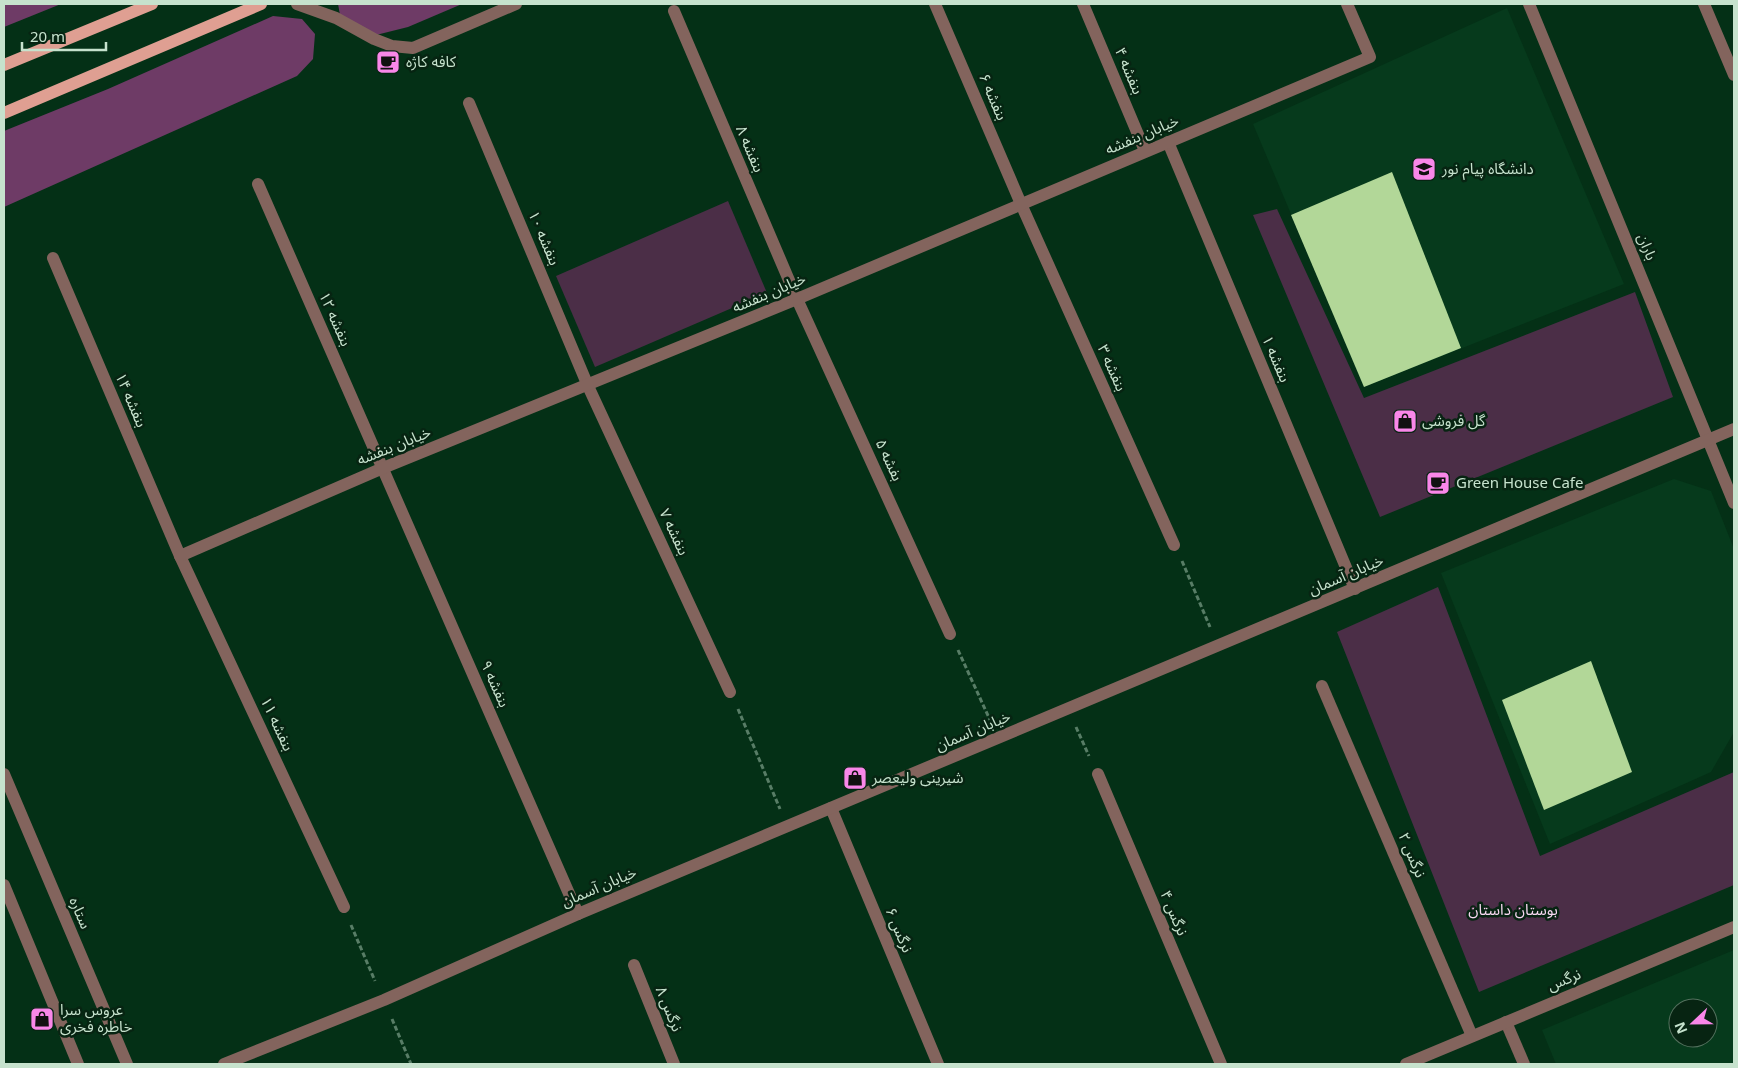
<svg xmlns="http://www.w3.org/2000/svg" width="1738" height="1068" viewBox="0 0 1738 1068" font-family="'Noto Sans','Noto Sans Arabic',sans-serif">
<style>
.built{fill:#063a1c;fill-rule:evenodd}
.green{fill:#4b2e47}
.forest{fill:#6e3b66}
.building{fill:#b2d798}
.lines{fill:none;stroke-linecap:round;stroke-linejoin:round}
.path{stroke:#587d66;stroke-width:3;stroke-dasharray:5 2.5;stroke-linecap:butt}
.minor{stroke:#83645d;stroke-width:12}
.major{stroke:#df9f92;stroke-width:12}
.labels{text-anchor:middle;stroke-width:5;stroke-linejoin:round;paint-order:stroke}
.poi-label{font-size:15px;fill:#c6e2cd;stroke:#072412;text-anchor:start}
.street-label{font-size:15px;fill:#c6e2cd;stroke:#072412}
.park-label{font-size:15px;fill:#f8d7f1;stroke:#072412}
</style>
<rect width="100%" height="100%" fill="#043016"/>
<!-- built -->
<g class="built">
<path d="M 1507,8 L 1624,284 L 1364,387 L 1253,124 Z"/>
<path d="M 1674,479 L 1711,491 L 1734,549 L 1734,732 L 1711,772 L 1550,844 L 1441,573 Z"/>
<path d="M 1734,950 L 1734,1064 L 1556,1064 L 1542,1030 ZM 1678,1008 L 1708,1008 L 1708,1038 L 1678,1038 Z"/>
</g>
<!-- green -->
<g class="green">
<path d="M 728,201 L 767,293 L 595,367 L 556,276 Z"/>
<path d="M 1277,209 L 1364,398 L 1635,292 L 1673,397 L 1380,517 L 1253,215 Z"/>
<path d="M 1438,587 L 1540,856 L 1734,772 L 1734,885 L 1479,992 L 1337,632 Z"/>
</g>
<!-- forest -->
<g class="forest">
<path d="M 4,4 L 61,4 L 4,27 Z"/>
<path d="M 338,4 L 462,4 L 408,27 L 376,35 L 340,15 Z"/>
<path d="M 273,16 L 302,19 L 315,34 L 313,59 L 297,76 L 4,207 L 4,131 L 108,89 Z"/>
</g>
<!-- building -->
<g class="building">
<path d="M 1392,172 L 1461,348 L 1364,387 L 1291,215 Z"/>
<path d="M 1591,661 L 1632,772 L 1544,810 L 1502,700 Z"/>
</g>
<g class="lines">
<!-- path -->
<g class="path">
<path d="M 1182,561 L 1210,627"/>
<path d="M 958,650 L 990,720"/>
<path d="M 738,709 L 780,809"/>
<path d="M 1076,727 L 1089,756"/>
<path d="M 351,925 L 375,981"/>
<path d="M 392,1019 L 411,1064"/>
</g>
<!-- minor -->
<g class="minor">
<path d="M 297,4 L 336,18 L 374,39 L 392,46 L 413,48 L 516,4"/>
<path d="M 935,4 L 1021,204 L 1174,545"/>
<path d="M 1083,4 L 1145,151"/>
<path d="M 1529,4 L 1734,503"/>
<path d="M 1704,4 L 1734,75"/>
<path d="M 674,11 L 797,299 L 950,634"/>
<path d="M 469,103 L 588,386 L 730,692"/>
<path d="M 1168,142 L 1355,589"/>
<path d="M 258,184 L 578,914"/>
<path d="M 53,258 L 180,556 L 344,907"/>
<path d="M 180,556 L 383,468 L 797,299 L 1370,57 L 1347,4"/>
<path d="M 1322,686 L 1472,1036"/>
<path d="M 4,774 L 127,1064"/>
<path d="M 1098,774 L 1221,1064"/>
<path d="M 831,808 L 938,1064"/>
<path d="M 4,885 L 78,1064"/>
<path d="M 634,965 L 674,1064"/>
<path d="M 1506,1022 L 1524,1064"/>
<path d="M 224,1064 L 384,1000 L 578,914 L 1734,429"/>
<path d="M 1406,1064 L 1734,927"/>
</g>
<!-- major -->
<g class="major">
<path d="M 4,65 L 152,4"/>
<path d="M 4,113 L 261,4"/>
</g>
</g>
<!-- icons -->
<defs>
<g id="cafe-square" transform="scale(1.25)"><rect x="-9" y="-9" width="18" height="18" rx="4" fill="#f987e9" stroke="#072412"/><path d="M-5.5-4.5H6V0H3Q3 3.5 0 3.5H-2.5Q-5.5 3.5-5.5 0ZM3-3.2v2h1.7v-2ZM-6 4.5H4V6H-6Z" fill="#111"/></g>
<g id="university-square" transform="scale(1.25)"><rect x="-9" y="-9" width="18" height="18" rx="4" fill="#f987e9" stroke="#072412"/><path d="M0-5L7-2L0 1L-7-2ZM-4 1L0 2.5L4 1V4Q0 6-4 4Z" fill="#111"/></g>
<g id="shop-square" transform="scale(1.25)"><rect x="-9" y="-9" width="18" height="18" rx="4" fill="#f987e9" stroke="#072412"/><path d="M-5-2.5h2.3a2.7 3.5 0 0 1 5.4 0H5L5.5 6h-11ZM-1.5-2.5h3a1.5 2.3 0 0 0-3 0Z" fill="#111"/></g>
</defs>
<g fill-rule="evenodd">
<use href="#cafe-square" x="388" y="62"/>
<use href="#university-square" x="1424" y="169"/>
<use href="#shop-square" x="1405" y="421"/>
<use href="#cafe-square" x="1438" y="483"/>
<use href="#shop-square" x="855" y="778"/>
<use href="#shop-square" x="42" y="1019"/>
</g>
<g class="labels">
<!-- poi labels -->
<g class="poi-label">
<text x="406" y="67">کافه کاژه</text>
<text x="1442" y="174">دانشگاه پیام نور</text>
<text x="1422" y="426">گل فروشی</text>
<text x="1456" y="488">Green House Cafe</text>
<text x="872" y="783">شیرینی ولیعصر</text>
<text x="60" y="1015">عروس سرا<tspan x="60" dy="17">خاطره فخری</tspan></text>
</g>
<!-- street labels -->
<g class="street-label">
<text transform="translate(1129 71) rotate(67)" y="5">بنفشه ۴</text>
<text transform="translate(993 97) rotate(67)" y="5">بنفشه ۶</text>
<text transform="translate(1142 135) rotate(-23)" y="5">خیابان بنفشه</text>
<text transform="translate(750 149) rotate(67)" y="5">بنفشه ۸</text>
<text transform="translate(544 238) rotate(67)" y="5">بنفشه ۱۰</text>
<text transform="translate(1647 247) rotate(68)" y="5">باران</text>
<text transform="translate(769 293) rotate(-23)" y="5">خیابان بنفشه</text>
<text transform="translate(335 319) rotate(66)" y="5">بنفشه ۱۲</text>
<text transform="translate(1276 359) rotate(67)" y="5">بنفشه ۱</text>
<text transform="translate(1112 368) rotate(66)" y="5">بنفشه ۳</text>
<text transform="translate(131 400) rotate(67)" y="5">بنفشه ۱۴</text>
<text transform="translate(394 446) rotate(-22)" y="5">خیابان بنفشه</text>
<text transform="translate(889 460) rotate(65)" y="5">بفشه ۵</text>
<text transform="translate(674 532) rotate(65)" y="5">بنفشه ۷</text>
<text transform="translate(1346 575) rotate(-23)" y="5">خیابان آسمان</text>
<text transform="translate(495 684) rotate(66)" y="5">بنفشه ۹</text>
<text transform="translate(277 724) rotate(65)" y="5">بنفشه ۱۱</text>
<text transform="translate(973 731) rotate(-23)" y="5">خیابان آسمان</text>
<text transform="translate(1412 855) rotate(67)" y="5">نرگس ۲</text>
<text transform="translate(599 887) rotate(-23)" y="5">خیابان آسمان</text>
<text transform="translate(80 913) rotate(67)" y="5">ستاره</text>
<text transform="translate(1174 913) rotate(67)" y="5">نرگس ۴</text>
<text transform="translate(899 930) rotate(67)" y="5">نرگس ۶</text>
<text transform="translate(1564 980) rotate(-23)" y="5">نرگس</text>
<text transform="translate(669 1009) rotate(68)" y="5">نرگس ۸</text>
</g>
<!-- park labels -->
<g class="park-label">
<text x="1513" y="915">بوستان داستان</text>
</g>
</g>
<!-- border -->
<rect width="1738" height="1068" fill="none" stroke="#c6e2cd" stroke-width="10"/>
<!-- north arrow -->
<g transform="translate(1693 1023) rotate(248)"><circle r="24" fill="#072412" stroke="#53705d"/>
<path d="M0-4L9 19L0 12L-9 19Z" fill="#f987e9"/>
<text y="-8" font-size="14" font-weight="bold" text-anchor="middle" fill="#c6e2cd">N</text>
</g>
<!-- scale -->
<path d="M22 42v8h84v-8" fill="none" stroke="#c6e2cd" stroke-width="2.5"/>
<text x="30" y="42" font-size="15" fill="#c6e2cd" stroke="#072412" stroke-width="4" paint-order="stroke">20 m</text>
</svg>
